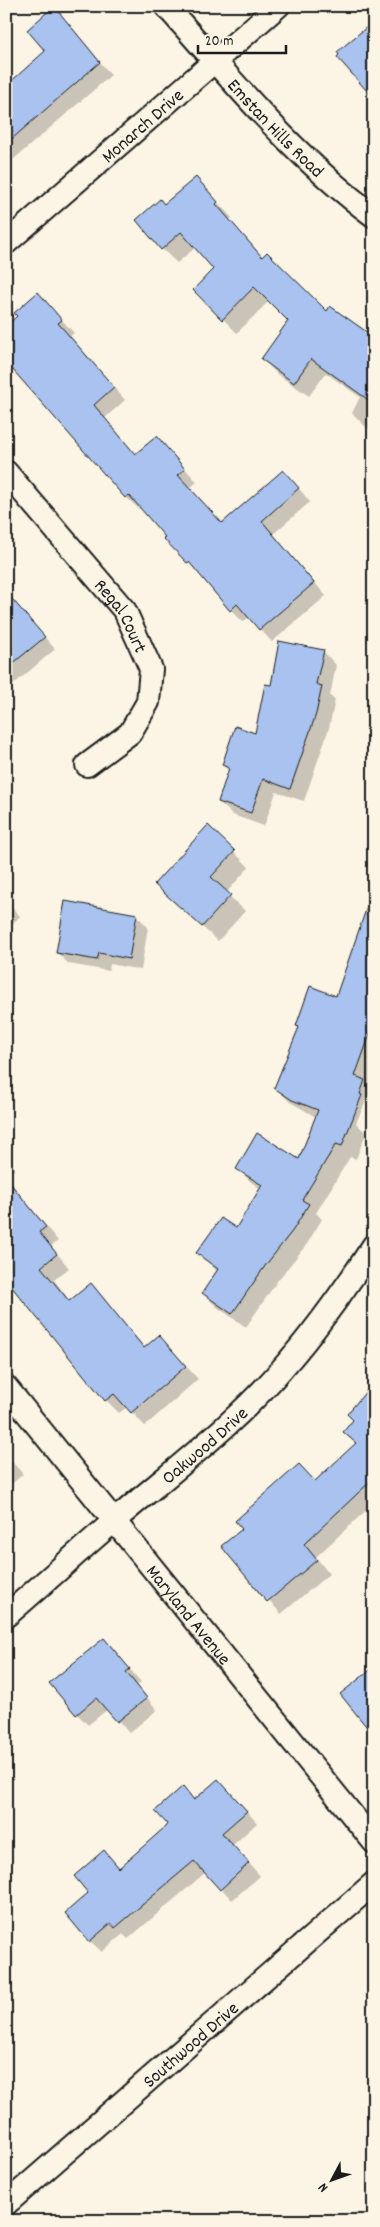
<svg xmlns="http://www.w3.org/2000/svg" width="380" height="2227" viewBox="0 0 380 2227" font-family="Dekko,sans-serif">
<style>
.shadow{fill:#0003}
.building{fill:#a9c2ef;stroke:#1c1c1c}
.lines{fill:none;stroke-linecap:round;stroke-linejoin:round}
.minor-casing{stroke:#1c1c1c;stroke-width:26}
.minor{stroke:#fcf5e5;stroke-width:22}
.labels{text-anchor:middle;stroke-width:4.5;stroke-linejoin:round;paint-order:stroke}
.street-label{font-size:19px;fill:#1c1c1c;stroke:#fcf5e5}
</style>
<rect width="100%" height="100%" fill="#fcf5e5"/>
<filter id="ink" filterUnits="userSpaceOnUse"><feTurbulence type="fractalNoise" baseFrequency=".02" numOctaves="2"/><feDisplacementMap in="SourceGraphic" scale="10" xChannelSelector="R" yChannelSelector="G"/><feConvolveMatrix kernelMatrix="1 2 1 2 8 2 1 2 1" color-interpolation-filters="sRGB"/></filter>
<g filter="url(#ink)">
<!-- shadow -->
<g class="shadow">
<path d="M 54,8 L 111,75 L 6,166 L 6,86 L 47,51 Z"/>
<path d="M 196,179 L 232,218 L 229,220 L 263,258 L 327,312 L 374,341 L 374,432 L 367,428 L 352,413 L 360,397 L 326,373 L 309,396 L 277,374 L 263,359 L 289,321 L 269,301 L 237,333 L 194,290 L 215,269 L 196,247 L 177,263 L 162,249 L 165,205 Z"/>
<path d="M 38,294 L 74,333 L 70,336 L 125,400 L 105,418 L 136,455 L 157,437 L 197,482 L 190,488 L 223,524 L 296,485 L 310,502 L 273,534 L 326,596 L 272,642 L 249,617 L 243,622 L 231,610 L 141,507 L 139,509 L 126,497 L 6,360 L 19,316 Z"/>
<path d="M 17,606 L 55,649 L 6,691 L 6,615 Z"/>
<path d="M 323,651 L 336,665 L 330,696 L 335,700 L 329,728 L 304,801 L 276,792 L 264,826 L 233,815 L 219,802 L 229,771 L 223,765 L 256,735 L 272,686 Z"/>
<path d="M 234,852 L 249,867 L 226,893 L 245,911 L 218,941 L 171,899 Z"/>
<path d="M 6,871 L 10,875 L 6,878 Z"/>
<path d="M 6,902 L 20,916 L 6,931 Z"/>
<path d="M 136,915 L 148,927 L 141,970 L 110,964 L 109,971 L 69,964 L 57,953 Z"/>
<path d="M 374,917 L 374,1076 L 369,1090 L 370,1092 L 356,1123 L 366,1133 L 356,1159 L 350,1157 L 316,1213 L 322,1219 L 307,1244 L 278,1280 L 246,1327 L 217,1307 L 203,1293 L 218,1272 L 198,1253 L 236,1230 L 261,1189 L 251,1182 L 237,1168 L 300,1161 L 316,1117 L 290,1102 L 276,1088 L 300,1028 L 297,1026 L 337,997 Z"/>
<path d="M 6,1158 L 15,1169 L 6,1177 Z"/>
<path d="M 6,1177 L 58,1241 L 51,1246 L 69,1268 L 54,1280 L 71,1302 L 91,1285 L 146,1349 L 159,1337 L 198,1379 L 145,1426 L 127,1407 L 119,1413 L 106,1400 L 6,1278 Z"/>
<path d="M 374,1384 L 374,1503 L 316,1557 L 329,1574 L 281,1614 L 223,1546 L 315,1482 L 356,1444 L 344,1432 L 354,1420 Z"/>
<path d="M 6,1455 L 23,1474 L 6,1489 Z"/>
<path d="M 104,1640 L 141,1682 L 137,1685 L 157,1710 L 129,1733 L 108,1709 L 88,1725 L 77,1714 Z"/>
<path d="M 183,1788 L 195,1801 L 230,1792 L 257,1823 L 233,1845 L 260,1876 L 232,1900 L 206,1872 L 128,1939 L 123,1934 L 102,1952 L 90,1941 L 90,1893 L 104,1852 L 120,1868 L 166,1828 Z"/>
</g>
<!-- building -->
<g class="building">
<path d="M 54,6 L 100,62 L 6,144 L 6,86 L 45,51 L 27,30 Z"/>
<path d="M 374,21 L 374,99 L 337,57 L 339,55 L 337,52 Z"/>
<path d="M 196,177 L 218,202 L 216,204 L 262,257 L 267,252 L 327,311 L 330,306 L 374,337 L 374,404 L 311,359 L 294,383 L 261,359 L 288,321 L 254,287 L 222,320 L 193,290 L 213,269 L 181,232 L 161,250 L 136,220 L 160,199 L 164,204 Z"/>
<path d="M 38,292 L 62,320 L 58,323 L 114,387 L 94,405 L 135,454 L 157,436 L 185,469 L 178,475 L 222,523 L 283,470 L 299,488 L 262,521 L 314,583 L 259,630 L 237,604 L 230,611 L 189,562 L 187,563 L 163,538 L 165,537 L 129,495 L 125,498 L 6,362 L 6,326 L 17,316 L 14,313 Z"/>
<path d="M 6,592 L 45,637 L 6,669 Z"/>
<path d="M 279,641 L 324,650 L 316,684 L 322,686 L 316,714 L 290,789 L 263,779 L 251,813 L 218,802 L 229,768 L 222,765 L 235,726 L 255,733 L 265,684 L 271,685 Z"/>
<path d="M 208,825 L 235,851 L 211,877 L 231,895 L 202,927 L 154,884 Z"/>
<path d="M 370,898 L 374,899 L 374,1023 L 355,1076 L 365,1080 L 360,1094 L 362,1095 L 342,1146 L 336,1144 L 302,1200 L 309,1204 L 293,1230 L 265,1266 L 232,1314 L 202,1293 L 218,1269 L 196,1253 L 221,1218 L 236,1228 L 262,1185 L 236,1169 L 257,1133 L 299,1159 L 318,1110 L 292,1100 L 274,1088 L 299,1027 L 296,1026 L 310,986 L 336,996 Z"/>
<path d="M 65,901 L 137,914 L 129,959 L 99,953 L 97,960 L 56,953 Z"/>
<path d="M 6,1178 L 46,1227 L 39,1232 L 57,1254 L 41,1267 L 69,1301 L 91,1283 L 144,1348 L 159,1335 L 186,1366 L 131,1413 L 114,1394 L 105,1401 L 6,1280 Z"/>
<path d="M 374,1382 L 374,1478 L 304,1544 L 317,1560 L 267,1602 L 221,1546 L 242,1529 L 235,1521 L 299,1464 L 315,1481 L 356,1443 L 343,1432 L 353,1420 L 347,1414 Z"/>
<path d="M 104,1638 L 130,1669 L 126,1672 L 147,1698 L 117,1722 L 96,1698 L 76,1715 L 49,1683 Z"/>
<path d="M 374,1667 L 374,1736 L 340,1694 Z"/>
<path d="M 218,1779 L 247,1811 L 222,1833 L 249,1863 L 220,1890 L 194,1861 L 115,1928 L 111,1923 L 89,1942 L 65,1913 L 88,1893 L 74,1876 L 104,1850 L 119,1868 L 165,1827 L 167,1824 L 155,1811 L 183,1786 L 194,1800 Z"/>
</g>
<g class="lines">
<!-- minor casing -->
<g class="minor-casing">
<g id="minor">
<path id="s1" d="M 166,6 C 232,80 294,157 374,216"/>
<path id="s2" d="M 6,243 L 278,6"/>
<path id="s3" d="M 6,472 L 125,611 L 151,669 L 148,702 L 130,733 L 87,765"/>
<path id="s4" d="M 6,1387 L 374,1842"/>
<path id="s5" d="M 6,1616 C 42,1585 78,1552 114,1521 C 173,1470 236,1424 287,1363 C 319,1326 347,1286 374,1245"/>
<path id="s6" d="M 6,2204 L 374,1883"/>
</g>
</g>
<!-- minor -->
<use href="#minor" class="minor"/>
</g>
</g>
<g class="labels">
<!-- street labels -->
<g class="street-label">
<text dy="7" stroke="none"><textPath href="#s2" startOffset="180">Monarch Drive</textPath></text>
<text dy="7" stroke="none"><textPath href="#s1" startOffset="164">Emstan Hills Road</textPath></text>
<text dy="7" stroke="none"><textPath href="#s3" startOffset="185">Regal Court</textPath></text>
<text dy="7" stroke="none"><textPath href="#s5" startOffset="262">Oakwood Drive</textPath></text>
<text dy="7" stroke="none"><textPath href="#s4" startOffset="292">Maryland Avenue</textPath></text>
<text dy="7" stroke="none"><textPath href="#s6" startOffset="244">Southwood Drive</textPath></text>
</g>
</g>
<!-- margin -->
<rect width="380" height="2227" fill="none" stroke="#fcf5e5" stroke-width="25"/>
<rect x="12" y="12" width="355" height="2202" fill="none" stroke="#1c1c1c" stroke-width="2" filter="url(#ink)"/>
<!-- north arrow -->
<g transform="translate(332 2180) rotate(229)" stroke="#fcf5e5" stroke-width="4" paint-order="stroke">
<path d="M0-4L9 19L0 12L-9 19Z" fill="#1c1c1c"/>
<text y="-8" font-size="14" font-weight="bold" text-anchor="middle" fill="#1c1c1c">N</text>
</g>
<!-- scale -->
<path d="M198 45v8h88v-8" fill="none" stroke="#1c1c1c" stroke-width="2.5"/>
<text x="205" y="45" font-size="15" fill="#1c1c1c" stroke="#fcf5e5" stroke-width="4" paint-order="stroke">20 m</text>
</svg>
